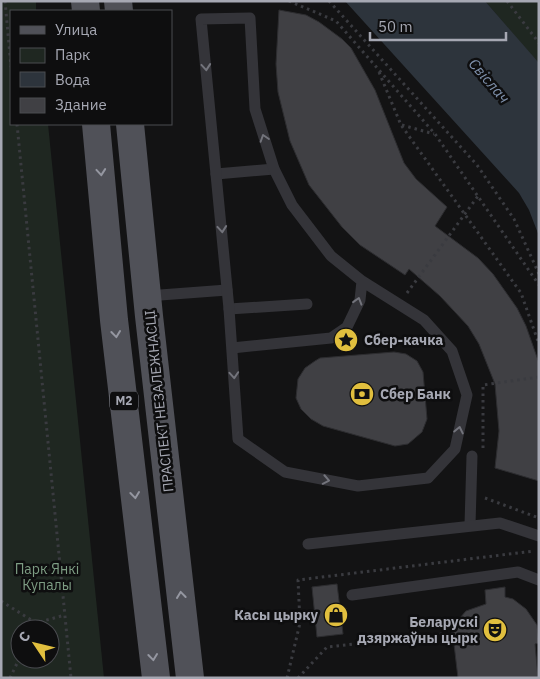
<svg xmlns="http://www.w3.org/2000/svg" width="540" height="679" viewBox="0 0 540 679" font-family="'IBM Plex Sans',sans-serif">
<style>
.green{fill:#1f2721;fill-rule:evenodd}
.water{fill:#2d343c}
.building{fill:#404044;stroke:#2d2d30}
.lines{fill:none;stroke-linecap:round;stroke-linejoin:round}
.path{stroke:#3a3b40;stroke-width:3;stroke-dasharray:2.5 4;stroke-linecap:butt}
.lane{stroke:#343439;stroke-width:11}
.primary{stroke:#505158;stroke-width:28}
.oneway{stroke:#73747c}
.oneway2{stroke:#9597a1}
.labels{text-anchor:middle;stroke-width:5;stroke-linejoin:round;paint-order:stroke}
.shield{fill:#0e0e0f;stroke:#787a82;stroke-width:1}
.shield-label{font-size:12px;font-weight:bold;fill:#a6a8b3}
.poi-label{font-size:14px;font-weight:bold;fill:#a6a8b3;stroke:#0e0e0f;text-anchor:start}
.street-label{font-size:14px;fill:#a6a8b3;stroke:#0e0e0f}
.park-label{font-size:14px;fill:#7e9d84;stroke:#0e0e0f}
.water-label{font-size:15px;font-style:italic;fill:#7f91ac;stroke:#0e0e0f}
</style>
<rect width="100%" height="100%" fill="#131314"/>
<!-- green -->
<g class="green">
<path d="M 1,1 L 36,1 L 36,11 L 11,11 L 11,124 L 48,124 L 104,678 L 1,678 ZM 20,629 L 50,629 L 50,659 L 20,659 Z"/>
<path d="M 485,1 L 539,1 L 539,63 L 532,56 Z"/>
</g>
<!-- water -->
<path class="water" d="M 345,1 L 485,1 L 539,63 L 539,236 L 529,210 L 519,193 Z"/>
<!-- building -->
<g class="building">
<path d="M 279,10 L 306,15 L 319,22 L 342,39 L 351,48 L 375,90 L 404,163 L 416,179 L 447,207 L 435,226 L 478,258 L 493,274 L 517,308 L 526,326 L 539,363 L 539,481 L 495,468 L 499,431 L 495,384 L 479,344 L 468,326 L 440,296 L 409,269 L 405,275 L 360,245 L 342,227 L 309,185 L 290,141 L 278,92 L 276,64 Z"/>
<path d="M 394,352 L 406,354 L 417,361 L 423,372 L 427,419 L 422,432 L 408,444 L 395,446 L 323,426 L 311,419 L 301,409 L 296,398 L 298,379 L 305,368 L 315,361 L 320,358 Z"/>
<path d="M 337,584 L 343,634 L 317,637 L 312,587 Z"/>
<path d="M 505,587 L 505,597 L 513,599 L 526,609 L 537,625 L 539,643 L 535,644 L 538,678 L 458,678 L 454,644 L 449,644 L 453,626 L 466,611 L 486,604 L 485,590 Z"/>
</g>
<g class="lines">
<!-- path -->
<g class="path">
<path d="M 5,1 L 11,67"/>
<path d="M 289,1 L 336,21 L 435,134 L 539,285"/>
<path d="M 329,1 L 477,165 L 514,219 L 539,274"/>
<path d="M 507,1 L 539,43"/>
<path d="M 379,72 L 401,125 L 521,293 L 539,344"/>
<path d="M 17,124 L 71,678"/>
<path d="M 402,125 L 434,134"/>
<path d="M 407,293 L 478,196"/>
<path d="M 483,448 L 483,385 L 539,377"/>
<path d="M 485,498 L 539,518"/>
<path d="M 1,601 L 36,623 L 65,615"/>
<path d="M 10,678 L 20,657"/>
<path d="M 287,678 L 300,623 L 298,580 L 534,551"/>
<path d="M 298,678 L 327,647 L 442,634"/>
</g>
<!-- lane -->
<g class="lane">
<path d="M 216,174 L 274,169"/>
<path d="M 147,296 L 227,290"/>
<path d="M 229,309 L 307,304"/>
<path d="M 232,348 L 331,338 L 347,327 L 360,300 L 362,281 L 331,256 L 292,205 L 274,169 L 255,109 L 250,18 L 201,19 L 229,309 L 238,439 L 285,472 L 358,486 L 428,478 L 455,449 L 467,395 L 452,351 L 424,320 L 362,281"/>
<path d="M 470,525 L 472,456"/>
<path d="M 308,544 L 500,523 L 539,536"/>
<path d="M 352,595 L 518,572 L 539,580"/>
</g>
<!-- primary -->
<g class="primary">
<path d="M 85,1 L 86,11"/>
<path d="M 118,1 L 119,11"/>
<path d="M 96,124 L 114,320 L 156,678"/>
<path d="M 130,124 L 149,316 L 190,678"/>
</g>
</g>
<!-- one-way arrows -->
<defs><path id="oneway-chevron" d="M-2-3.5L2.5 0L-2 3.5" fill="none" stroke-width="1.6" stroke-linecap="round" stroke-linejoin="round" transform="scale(1.25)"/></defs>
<g class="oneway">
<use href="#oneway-chevron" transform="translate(206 67) rotate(85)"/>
<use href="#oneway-chevron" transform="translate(264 138) rotate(-108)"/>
<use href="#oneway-chevron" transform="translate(222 229) rotate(85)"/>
<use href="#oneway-chevron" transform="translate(358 301) rotate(-73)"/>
<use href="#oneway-chevron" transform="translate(234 375) rotate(86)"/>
<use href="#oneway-chevron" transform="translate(459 430) rotate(-78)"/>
<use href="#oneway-chevron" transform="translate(326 480) rotate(11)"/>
</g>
<g class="oneway2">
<use href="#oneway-chevron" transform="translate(101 172) rotate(85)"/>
<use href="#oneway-chevron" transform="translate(116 334) rotate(83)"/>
<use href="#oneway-chevron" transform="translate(135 495) rotate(83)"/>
<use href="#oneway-chevron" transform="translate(181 595) rotate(-97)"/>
<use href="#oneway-chevron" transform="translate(153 657) rotate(83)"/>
</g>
<!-- icons -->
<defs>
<g id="sight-disc" transform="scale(1.25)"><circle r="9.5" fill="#e1bf3e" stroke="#0e0e0f"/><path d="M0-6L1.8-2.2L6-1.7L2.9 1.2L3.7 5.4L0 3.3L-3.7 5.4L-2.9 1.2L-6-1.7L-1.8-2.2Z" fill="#111"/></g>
<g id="bank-disc" transform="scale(1.25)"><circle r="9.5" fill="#e1bf3e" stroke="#0e0e0f"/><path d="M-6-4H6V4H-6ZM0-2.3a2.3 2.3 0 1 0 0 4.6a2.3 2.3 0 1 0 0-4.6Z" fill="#111"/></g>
<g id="shop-disc" transform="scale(1.25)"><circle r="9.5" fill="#e1bf3e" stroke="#0e0e0f"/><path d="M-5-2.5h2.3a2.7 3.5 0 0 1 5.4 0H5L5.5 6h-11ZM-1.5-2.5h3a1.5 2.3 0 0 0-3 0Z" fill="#111"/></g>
<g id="theatre-disc" transform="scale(1.25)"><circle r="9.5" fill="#e1bf3e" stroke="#0e0e0f"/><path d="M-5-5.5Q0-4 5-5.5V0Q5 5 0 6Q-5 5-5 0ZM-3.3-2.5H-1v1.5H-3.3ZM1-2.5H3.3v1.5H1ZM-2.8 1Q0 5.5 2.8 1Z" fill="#111"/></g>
</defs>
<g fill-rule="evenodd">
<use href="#sight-disc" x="346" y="340"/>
<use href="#bank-disc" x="362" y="394"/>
<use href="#shop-disc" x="336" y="615"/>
<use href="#theatre-disc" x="495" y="630"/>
</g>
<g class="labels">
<!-- shield labels -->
<rect class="shield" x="110" y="391.5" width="28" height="19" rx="4"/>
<g class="shield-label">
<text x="124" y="405">М2</text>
</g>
<!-- poi labels -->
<g class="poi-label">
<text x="364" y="345">Сбер-качка</text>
<text x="380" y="399">Сбер Банк</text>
<text x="318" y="620" text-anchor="end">Касы цырку</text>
<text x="478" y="627" text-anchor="end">Беларускі<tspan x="478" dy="16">дзяржаўны цырк</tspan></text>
</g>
<!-- street labels -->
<g class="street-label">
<text transform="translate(159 401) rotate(-96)" y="5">ПРАСПЕКТ НЕЗАЛЕЖНАСЦІ</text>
</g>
<!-- park labels -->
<g class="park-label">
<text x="47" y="574">Парк Янкі<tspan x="47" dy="16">Купалы</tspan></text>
</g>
<!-- water labels -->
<g class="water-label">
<text transform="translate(489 81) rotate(49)" y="5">Свіслач</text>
</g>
</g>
<!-- border -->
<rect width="540" height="679" fill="none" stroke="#a6a8b3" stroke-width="5"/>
<!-- legend -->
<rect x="10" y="10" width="162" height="115" fill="#0e0e0f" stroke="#4b4c51"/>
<rect x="20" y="26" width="25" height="8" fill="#505158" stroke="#4b4c51"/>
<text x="55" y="35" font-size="15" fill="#a6a8b3">Улица</text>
<rect x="20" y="48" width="25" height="15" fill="#1f2721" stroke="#4b4c51"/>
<text x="55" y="60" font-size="15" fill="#a6a8b3">Парк</text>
<rect x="20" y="72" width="25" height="15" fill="#2d343c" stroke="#4b4c51"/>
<text x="55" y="85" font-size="15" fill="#a6a8b3">Вода</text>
<rect x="20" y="98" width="25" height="15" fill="#404044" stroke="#4b4c51"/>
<text x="55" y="110" font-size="15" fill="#a6a8b3">Здание</text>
<!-- north arrow -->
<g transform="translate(35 644) rotate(305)"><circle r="24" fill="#0e0e0f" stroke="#4b4c51"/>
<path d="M0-4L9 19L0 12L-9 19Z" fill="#e1bf3e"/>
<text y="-8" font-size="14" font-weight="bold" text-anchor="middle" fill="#a6a8b3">С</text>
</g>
<!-- scale -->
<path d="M370 32v8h136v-8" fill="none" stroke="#a6a8b3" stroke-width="2.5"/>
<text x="378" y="32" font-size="15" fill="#a6a8b3" stroke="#0e0e0f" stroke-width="4" paint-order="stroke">50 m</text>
</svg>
